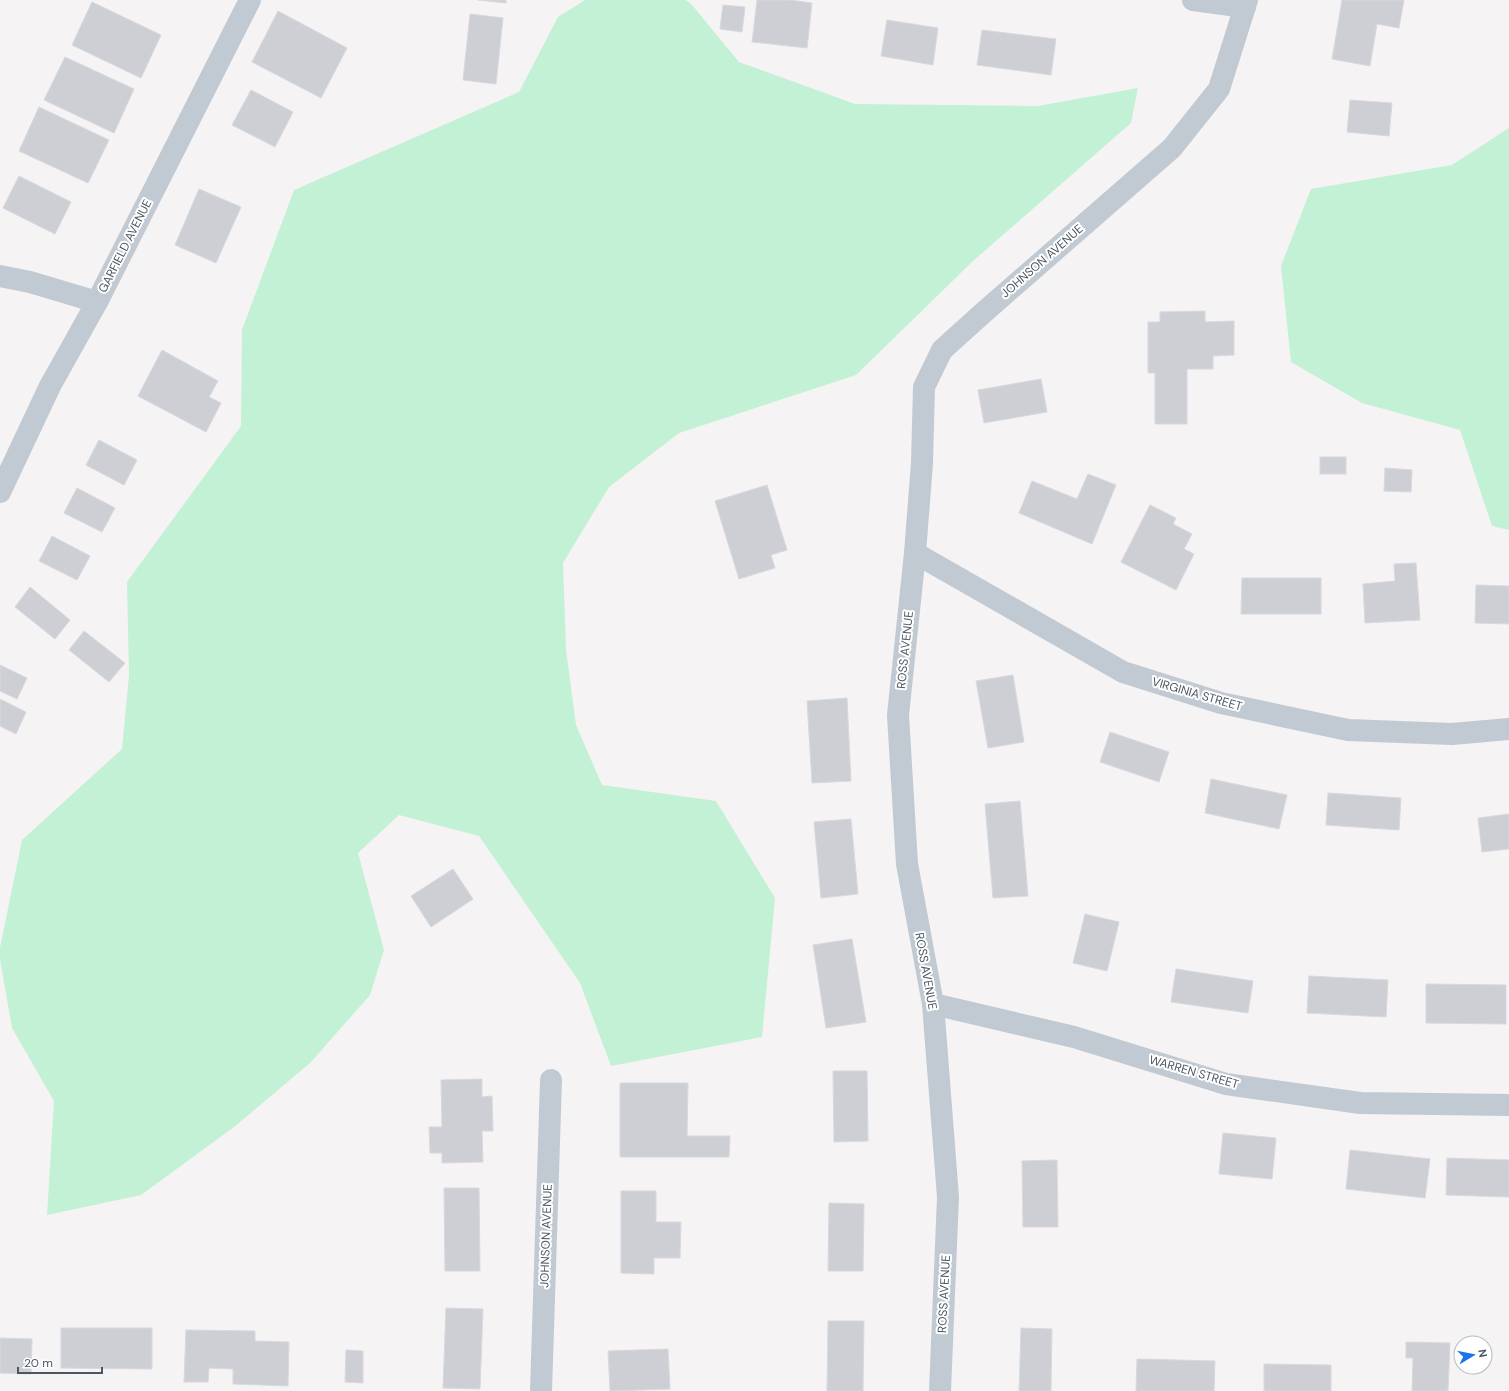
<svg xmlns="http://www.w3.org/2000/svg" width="1509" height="1391" viewBox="0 0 1509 1391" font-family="'DM Sans',sans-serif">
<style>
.green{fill:#c3f1d5}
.building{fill:#cdcfd5;stroke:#d7d9de}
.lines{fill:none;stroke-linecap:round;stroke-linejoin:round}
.minor{stroke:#c1cad2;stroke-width:22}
.labels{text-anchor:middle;stroke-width:4;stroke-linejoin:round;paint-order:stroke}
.street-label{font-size:12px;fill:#4a5661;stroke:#fff}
</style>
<rect width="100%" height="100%" fill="#f5f3f3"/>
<!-- green -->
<g class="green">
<path d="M 585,0 L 686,0 L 692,5 L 739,62 L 855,104 L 1038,106 L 1138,88 L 1131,123 L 973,261 L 856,375 L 679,433 L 609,487 L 563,563 L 566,650 L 576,725 L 602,785 L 716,801 L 775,898 L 762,1037 L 611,1066 L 580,983 L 479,836 L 399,815 L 358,853 L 384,950 L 370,995 L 310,1063 L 234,1127 L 141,1195 L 47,1215 L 54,1101 L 12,1028 L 0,959 L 0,948 L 22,840 L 122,749 L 129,675 L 127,582 L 241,426 L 242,330 L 294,190 L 519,92 L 558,17 Z"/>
<path d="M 1509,128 L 1509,530 L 1492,526 L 1460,430 L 1362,403 L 1291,362 L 1281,266 L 1311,189 L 1452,165 Z"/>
</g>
<!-- building -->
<g class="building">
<path d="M 478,0 L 506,0 L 506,3 Z"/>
<path d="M 757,0 L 790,0 L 812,3 L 807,48 L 752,42 Z"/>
<path d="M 1342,0 L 1404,0 L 1399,28 L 1377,24 L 1370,66 L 1332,59 Z"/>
<path d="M 92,2 L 161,35 L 141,78 L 72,45 Z"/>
<path d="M 723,5 L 745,7 L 742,32 L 720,29 Z"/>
<path d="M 278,11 L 347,48 L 321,98 L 252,62 Z"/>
<path d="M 470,14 L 503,18 L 496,84 L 463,80 Z"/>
<path d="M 887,20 L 938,28 L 933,65 L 881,56 Z"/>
<path d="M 982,30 L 1056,39 L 1051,75 L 977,65 Z"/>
<path d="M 65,57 L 134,89 L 114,133 L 44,100 Z"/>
<path d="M 251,90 L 293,112 L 275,147 L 232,125 Z"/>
<path d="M 1350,100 L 1392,103 L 1389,136 L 1347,132 Z"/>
<path d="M 39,107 L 109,140 L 88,183 L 19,151 Z"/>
<path d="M 19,176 L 71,202 L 55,234 L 3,208 Z"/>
<path d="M 199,189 L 241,207 L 216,263 L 175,245 Z"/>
<path d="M 1205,311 L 1205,322 L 1234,321 L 1234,355 L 1213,356 L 1213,369 L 1187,369 L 1187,424 L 1155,424 L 1155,373 L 1148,373 L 1148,322 L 1160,322 L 1160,312 Z"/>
<path d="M 162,350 L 218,381 L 209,397 L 221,403 L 206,432 L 138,396 Z"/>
<path d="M 1041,379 L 1047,412 L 984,423 L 978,390 Z"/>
<path d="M 99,440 L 137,460 L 124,485 L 86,465 Z"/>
<rect x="1320" y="457" width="26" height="17"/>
<path d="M 1385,468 L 1412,470 L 1411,492 L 1384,491 Z"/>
<path d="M 1088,474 L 1116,485 L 1092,544 L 1019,513 L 1032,481 L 1077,499 Z"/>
<path d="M 767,485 L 787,550 L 771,555 L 775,568 L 739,579 L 715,501 Z"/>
<path d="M 77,488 L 115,508 L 102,532 L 64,513 Z"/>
<path d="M 1150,505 L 1176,518 L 1173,524 L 1192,534 L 1184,549 L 1194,554 L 1176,590 L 1121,562 Z"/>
<path d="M 52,536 L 90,556 L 77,580 L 39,561 Z"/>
<path d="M 1416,563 L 1420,620 L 1365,623 L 1363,584 L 1395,581 L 1394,564 Z"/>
<path d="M 1242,578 L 1321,578 L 1321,614 L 1241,614 Z"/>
<path d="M 1476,585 L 1509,586 L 1509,624 L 1475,623 Z"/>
<path d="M 30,587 L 70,620 L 55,639 L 15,607 Z"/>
<path d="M 84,631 L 125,663 L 109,682 L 69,650 Z"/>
<path d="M 0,665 L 27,678 L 17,699 L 0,691 Z"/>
<path d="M 1013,675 L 1024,742 L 988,748 L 976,681 Z"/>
<path d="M 847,698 L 851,781 L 812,783 L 807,701 Z"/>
<path d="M 0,699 L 26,712 L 16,734 L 0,726 Z"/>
<path d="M 1110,732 L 1169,752 L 1159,782 L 1100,762 Z"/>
<path d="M 1211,779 L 1287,795 L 1279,829 L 1205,813 Z"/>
<path d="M 1328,793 L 1401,798 L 1399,830 L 1326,825 Z"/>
<path d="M 1020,801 L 1028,896 L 993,898 L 985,804 Z"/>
<path d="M 1509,814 L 1509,849 L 1482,852 L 1478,818 Z"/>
<path d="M 851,819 L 858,894 L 821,898 L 814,822 Z"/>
<path d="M 453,869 L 473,899 L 431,927 L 411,896 Z"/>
<path d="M 1085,914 L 1119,922 L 1107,971 L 1073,963 Z"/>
<path d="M 852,939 L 866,1022 L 826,1028 L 813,945 Z"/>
<path d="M 1176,969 L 1253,981 L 1248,1013 L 1171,1002 Z"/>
<path d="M 1309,976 L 1388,980 L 1386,1017 L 1307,1013 Z"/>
<path d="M 1426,984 L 1506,985 L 1506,1024 L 1426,1023 Z"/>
<path d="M 833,1071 L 867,1071 L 868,1141 L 834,1142 Z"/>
<path d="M 482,1079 L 482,1097 L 492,1096 L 493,1131 L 482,1131 L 483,1162 L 442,1163 L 442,1153 L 430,1153 L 429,1127 L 442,1127 L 441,1080 Z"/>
<path d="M 620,1083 L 688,1083 L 687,1136 L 730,1136 L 729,1157 L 620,1157 Z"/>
<path d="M 1223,1133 L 1276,1138 L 1272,1179 L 1219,1174 Z"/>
<path d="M 1350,1150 L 1430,1159 L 1425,1198 L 1346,1189 Z"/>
<path d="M 1447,1158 L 1509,1160 L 1509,1197 L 1446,1195 Z"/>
<path d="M 1057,1160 L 1058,1227 L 1023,1227 L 1022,1161 Z"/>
<path d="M 444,1188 L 479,1188 L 480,1271 L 445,1271 Z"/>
<path d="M 621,1191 L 656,1191 L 656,1222 L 681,1222 L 680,1258 L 654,1258 L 654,1274 L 621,1273 Z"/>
<path d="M 829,1203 L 864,1204 L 863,1271 L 828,1271 Z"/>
<path d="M 446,1308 L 483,1309 L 480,1389 L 443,1388 Z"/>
<path d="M 828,1321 L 864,1321 L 863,1391 L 827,1391 Z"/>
<path d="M 61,1328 L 152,1328 L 152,1369 L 61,1368 Z"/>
<path d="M 1021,1328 L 1052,1329 L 1051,1391 L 1019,1391 Z"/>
<path d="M 186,1330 L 255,1331 L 255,1341 L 289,1342 L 288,1386 L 233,1384 L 233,1369 L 209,1368 L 208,1382 L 184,1382 Z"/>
<path d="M 0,1338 L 32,1339 L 31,1374 L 0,1373 Z"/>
<path d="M 1406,1342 L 1450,1343 L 1448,1391 L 1412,1391 L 1413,1358 L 1406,1358 Z"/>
<path d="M 668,1349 L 670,1389 L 610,1391 L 608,1351 Z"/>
<path d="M 346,1350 L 363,1351 L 363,1383 L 345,1382 Z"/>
<path d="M 1137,1359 L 1215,1361 L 1214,1391 L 1136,1391 Z"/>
<path d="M 1264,1364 L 1331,1365 L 1331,1391 L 1264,1391 Z"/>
</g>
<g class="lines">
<!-- minor -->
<g class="minor">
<path d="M 1193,0 L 1245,7"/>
<path d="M 0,276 L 30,282 L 97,302"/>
<path d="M 0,492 L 50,386 L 97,302 L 250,0"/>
<path d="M 915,553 L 1123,672 L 1221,703 L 1348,730 L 1452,734 L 1509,729"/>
<path d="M 933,1004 L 1074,1037 L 1226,1084 L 1360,1103 L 1509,1105"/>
<path d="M 541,1391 L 551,1080"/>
<path d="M 940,1391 L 948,1197 L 933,1004 L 907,864 L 898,715 L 915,553 L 922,463 L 924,387 L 942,350 L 983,313 L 1172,148 L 1219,89 L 1247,0"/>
</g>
</g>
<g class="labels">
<!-- street labels -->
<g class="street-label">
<text transform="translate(125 246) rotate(-63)" y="4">GARFIELD AVENUE</text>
<text transform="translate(1042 261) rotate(-41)" y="4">JOHNSON AVENUE</text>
<text transform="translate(905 650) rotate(-84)" y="4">ROSS AVENUE</text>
<text transform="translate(1197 694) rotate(16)" y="4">VIRGINIA STREET</text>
<text transform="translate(926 971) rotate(80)" y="4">ROSS AVENUE</text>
<text transform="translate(1194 1072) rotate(16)" y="4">WARREN STREET</text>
<text transform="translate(546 1236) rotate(-88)" y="4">JOHNSON AVENUE</text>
<text transform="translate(944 1294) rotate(-87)" y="4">ROSS AVENUE</text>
</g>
</g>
<!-- north arrow -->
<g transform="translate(1473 1355) rotate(80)"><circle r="19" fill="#ffffff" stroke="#b7bbc0"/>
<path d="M0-3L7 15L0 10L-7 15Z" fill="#1a73e8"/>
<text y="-6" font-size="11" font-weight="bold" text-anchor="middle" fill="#4a5661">N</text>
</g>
<!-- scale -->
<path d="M18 1367v6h84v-6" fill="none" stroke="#4a5661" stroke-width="2"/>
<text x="24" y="1367" font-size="12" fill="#4a5661" stroke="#ffffff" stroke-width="3" paint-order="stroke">20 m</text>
</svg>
